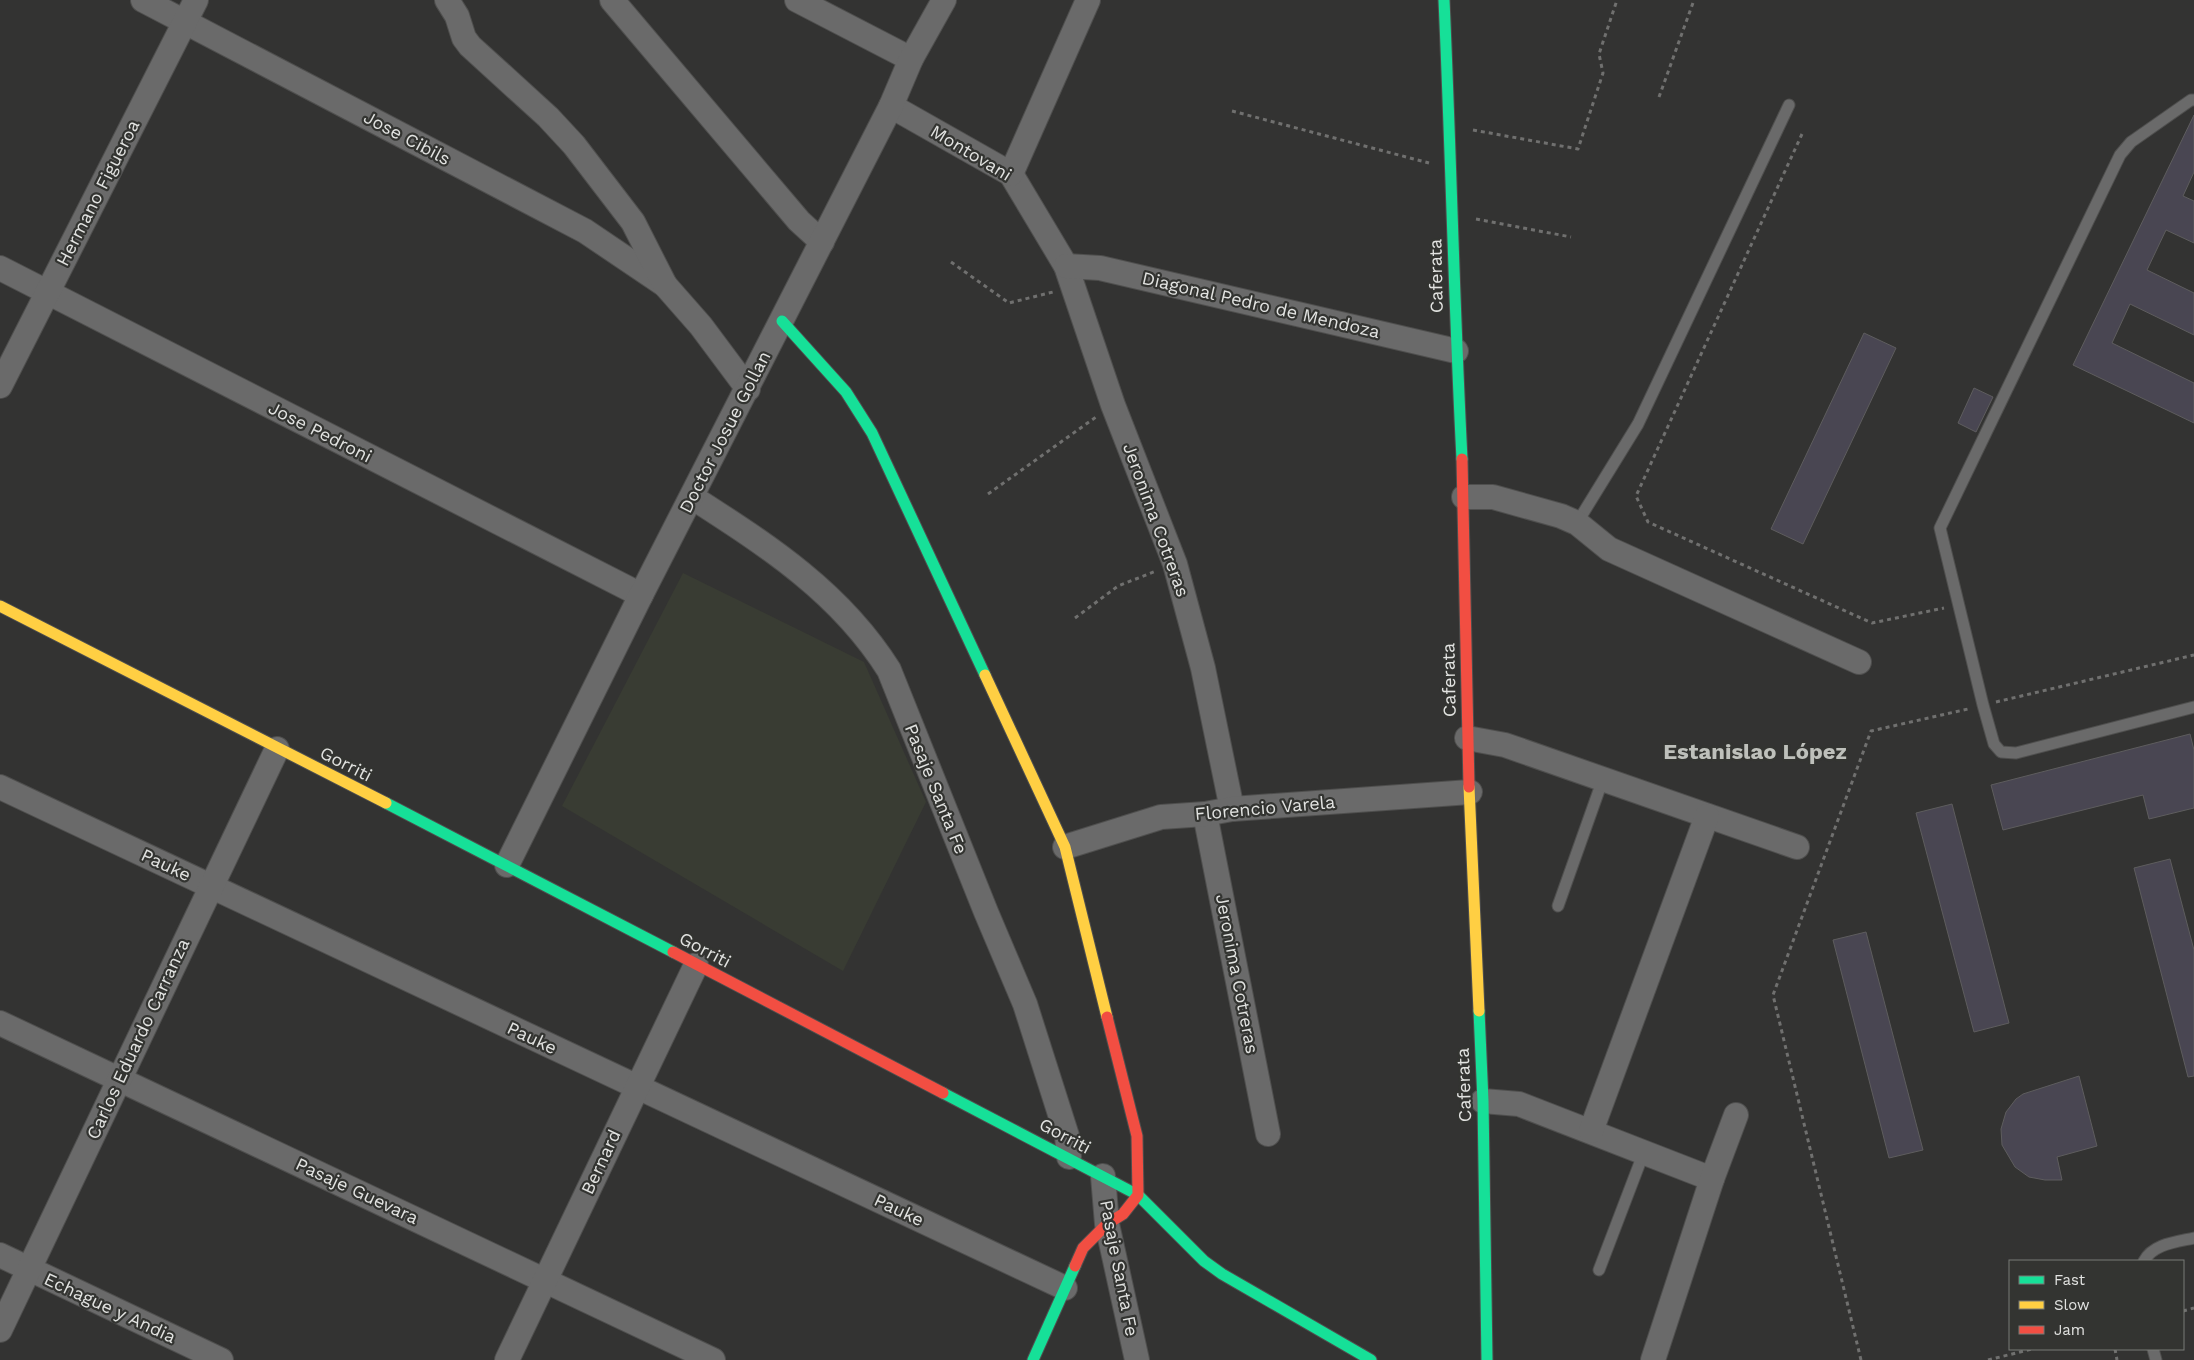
<svg xmlns="http://www.w3.org/2000/svg" width="2194" height="1360" viewBox="0 0 2194 1360" font-family="'Work Sans',sans-serif">
<style>
.built{fill:#393c33}
.building{fill:#494652;stroke:#5e5d5e}
.lines{fill:none;stroke-linecap:round;stroke-linejoin:round}
.lane-casing{stroke:#4f4f4e;stroke-width:13}
.street-casing{stroke:#4f4f4e;stroke-width:26}
.fast-casing{stroke:#4f4f4e;stroke-width:13}
.slow-casing{stroke:#4f4f4e;stroke-width:13}
.jam-casing{stroke:#4f4f4e;stroke-width:13}
.path{stroke:#70706f;stroke-width:3;stroke-dasharray:4 4;stroke-linecap:butt}
.lane{stroke:#6a6a6a;stroke-width:11}
.street{stroke:#6a6a6a;stroke-width:24}
.fast{stroke:#16e098;stroke-width:11}
.slow{stroke:#ffcf43;stroke-width:11}
.jam{stroke:#f24e42;stroke-width:11}
.labels{text-anchor:middle;stroke-width:4.5;stroke-linejoin:round;paint-order:stroke}
.street-label{font-size:18px;fill:#e2e3e1;stroke:#333431}
.district-label{font-size:22px;font-weight:bold;fill:#bec0bb;stroke:#333431}
</style>
<rect width="100%" height="100%" fill="#333332"/>
<!-- built -->
<path class="built" d="M 683,573 L 864,662 L 926,802 L 843,971 L 562,806 Z"/>
<!-- building -->
<g class="building">
<path d="M 2194,115 L 2194,172 L 2183,196 L 2194,201 L 2194,243 L 2166,230 L 2147,270 L 2194,293 L 2194,335 L 2130,304 L 2112,343 L 2194,383 L 2194,423 L 2073,365 Z"/>
<path d="M 1864,333 L 1896,348 L 1803,544 L 1771,529 Z"/>
<path d="M 1974,388 L 1993,397 L 1976,432 L 1958,423 Z"/>
<path d="M 2190,734 L 2194,750 L 2194,808 L 2149,819 L 2143,795 L 2003,830 L 1991,785 Z"/>
<path d="M 1952,804 L 2009,1023 L 1974,1032 L 1916,813 Z"/>
<path d="M 2170,859 L 2194,950 L 2194,1076 L 2188,1077 L 2134,868 Z"/>
<path d="M 1866,932 L 1923,1150 L 1889,1158 L 1833,940 Z"/>
<path d="M 2079,1076 L 2097,1146 L 2057,1157 L 2062,1180 L 2045,1180 L 2029,1177 L 2015,1167 L 2002,1145 L 2001,1129 L 2006,1112 L 2016,1099 L 2023,1094 Z"/>
</g>
<g class="lines">
<!-- lane casing -->
<g class="lane-casing">
<g id="lane">
<path d="M 2194,100 L 2191,100 L 2131,142 L 2120,155 L 1940,528 L 1983,705 L 1994,744 L 2001,752 L 2016,753 L 2194,707"/>
<path d="M 1577,523 L 1638,424 L 1789,105"/>
<path d="M 1558,906 L 1603,779"/>
<path d="M 2144,1261 C 2153,1244 2176,1242 2194,1238"/>
<path d="M 1599,1270 L 1644,1152"/>
<path d="M 2153,1349 L 2156,1360"/>
</g>
</g>
<!-- street casing -->
<g class="street-casing">
<g id="street">
<path d="M 143,0 L 585,231 L 665,285"/>
<path d="M 447,0 L 457,16 L 464,38 L 470,46 L 548,117 L 574,145 L 633,222 L 665,285 L 701,326 L 748,389"/>
<path d="M 612,0 L 799,221 L 822,242"/>
<path d="M 797,0 L 911,59"/>
<path d="M 891,106 L 1011,174 L 1066,266 L 1113,405 L 1175,564 L 1203,668 L 1232,809"/>
<path d="M 1011,174 L 1088,0"/>
<path d="M 1066,266 L 1100,268 L 1456,351"/>
<path d="M 0,268 L 641,595"/>
<path d="M 0,386 L 196,0"/>
<path d="M 692,497 C 768,546 840,592 889,670 L 986,912 L 1025,1004 L 1067,1136 L 1069,1157"/>
<path d="M 1464,497 L 1493,497 L 1561,516 L 1577,523 L 1609,549 L 1859,662"/>
<path d="M 1467,738 L 1505,745 L 1797,847"/>
<path d="M 0,787 L 1065,1288"/>
<path d="M 1205,814 L 1268,1134"/>
<path d="M 1065,847 L 1161,817 L 1205,814 L 1232,809 L 1470,792"/>
<path d="M 507,865 L 641,595 L 891,106 L 911,59 L 944,0"/>
<path d="M 0,1023 L 713,1360"/>
<path d="M 1483,1101 L 1519,1104 L 1712,1179"/>
<path d="M 1591,1131 L 1707,816"/>
<path d="M 1103,1176 L 1107,1224 L 1137,1360"/>
<path d="M 0,1255 L 221,1360"/>
<path d="M 0,1330 L 277,749"/>
<path d="M 507,1360 L 696,965"/>
<path d="M 1653,1360 L 1712,1179 L 1736,1115"/>
</g>
</g>
<!-- fast casing -->
<g class="fast-casing">
<g id="fast">
<path d="M 1444,0 C 1451,153 1454,306 1462,459"/>
<path d="M 782,321 L 846,392 L 872,433 L 985,675"/>
<path d="M 386,803 L 673,952"/>
<path d="M 1479,1011 L 1483,1101 L 1487,1360"/>
<path d="M 943,1093 L 1138,1195 L 1204,1261 L 1222,1274 L 1371,1360"/>
<path d="M 1033,1360 L 1075,1266"/>
</g>
</g>
<!-- slow casing -->
<g class="slow-casing">
<g id="slow">
<path d="M 0,606 L 386,803"/>
<path d="M 985,675 L 1065,847 L 1107,1017"/>
<path d="M 1469,787 L 1479,1011"/>
</g>
</g>
<!-- jam casing -->
<g class="jam-casing">
<g id="jam">
<path d="M 1462,459 L 1469,787"/>
<path d="M 673,952 L 943,1093"/>
<path d="M 1075,1266 L 1083,1248 L 1107,1224 L 1123,1214 L 1138,1195 L 1137,1136 L 1107,1017"/>
</g>
</g>
<!-- path -->
<g class="path">
<path d="M 1659,97 L 1694,0"/>
<path d="M 1232,111 L 1429,163"/>
<path d="M 1473,130 L 1578,149 L 1603,73 L 1599,54 L 1617,0"/>
<path d="M 1802,134 L 1636,496 L 1648,522 L 1872,623 L 1944,608"/>
<path d="M 1476,219 L 1571,237"/>
<path d="M 951,262 L 1009,303 L 1053,292"/>
<path d="M 988,494 L 1096,417"/>
<path d="M 1075,618 L 1118,586 L 1156,571"/>
<path d="M 1996,702 L 2194,655"/>
<path d="M 2183,1311 L 2194,1308"/>
<path d="M 2115,1349 L 2117,1360"/>
<path d="M 1861,1360 L 1773,995 L 1871,731 L 1968,709"/>
<path d="M 1988,1360 L 2032,1349"/>
</g>
<!-- lane -->
<use href="#lane" class="lane"/>
<!-- street -->
<use href="#street" class="street"/>
<!-- fast -->
<use href="#fast" class="fast"/>
<!-- slow -->
<use href="#slow" class="slow"/>
<!-- jam -->
<use href="#jam" class="jam"/>
</g>
<g class="labels">
<!-- street labels -->
<g class="street-label">
<text transform="translate(407 138) rotate(28)" y="6">Jose Cibils</text>
<text transform="translate(971 153) rotate(31)" y="6">Montovani</text>
<text transform="translate(98 193) rotate(-63)" y="6">Hermano Figueroa</text>
<text transform="translate(1436 276) rotate(-91)" y="6">Caferata</text>
<text transform="translate(1261 305) rotate(13)" y="6">Diagonal Pedro de Mendoza</text>
<text transform="translate(320 432) rotate(27)" y="6">Jose Pedroni</text>
<text transform="translate(725 432) rotate(-63)" y="6">Doctor Josue Gollan</text>
<text transform="translate(1156 520) rotate(70)" y="6">Jeronima Cotreras</text>
<text transform="translate(1449 680) rotate(-91)" y="6">Caferata</text>
<text transform="translate(346 764) rotate(27)" y="6">Gorriti</text>
<text transform="translate(936 789) rotate(68)" y="6">Pasaje Santa Fe</text>
<text transform="translate(1265 808) rotate(-5)" y="6">Florencio Varela</text>
<text transform="translate(166 865) rotate(25)" y="6">Pauke</text>
<text transform="translate(705 950) rotate(28)" y="6">Gorriti</text>
<text transform="translate(1237 974) rotate(79)" y="6">Jeronima Cotreras</text>
<text transform="translate(532 1038) rotate(25)" y="6">Pauke</text>
<text transform="translate(138 1039) rotate(-65)" y="6">Carlos Eduardo Carranza</text>
<text transform="translate(1464 1085) rotate(-92)" y="6">Caferata</text>
<text transform="translate(1065 1136) rotate(28)" y="6">Gorriti</text>
<text transform="translate(601 1162) rotate(-65)" y="6">Bernard</text>
<text transform="translate(357 1191) rotate(25)" y="6">Pasaje Guevara</text>
<text transform="translate(899 1210) rotate(25)" y="6">Pauke</text>
<text transform="translate(1119 1268) rotate(79)" y="6">Pasaje Santa Fe</text>
<text transform="translate(110 1308) rotate(25)" y="6">Echague y Andia</text>
</g>
<!-- district labels -->
<g class="district-label">
<text x="1755" y="759">Estanislao López</text>
</g>
</g>
<!-- legend -->
<rect x="2009" y="1260" width="175" height="90" fill="#333431" stroke="#797a77"/>
<rect x="2019" y="1276" width="25" height="8" fill="#16e098" stroke="#797a77"/>
<text x="2054" y="1285" font-size="15" fill="#e2e3e1">Fast</text>
<rect x="2019" y="1301" width="25" height="8" fill="#ffcf43" stroke="#797a77"/>
<text x="2054" y="1310" font-size="15" fill="#e2e3e1">Slow</text>
<rect x="2019" y="1326" width="25" height="8" fill="#f24e42" stroke="#797a77"/>
<text x="2054" y="1335" font-size="15" fill="#e2e3e1">Jam</text>
</svg>
